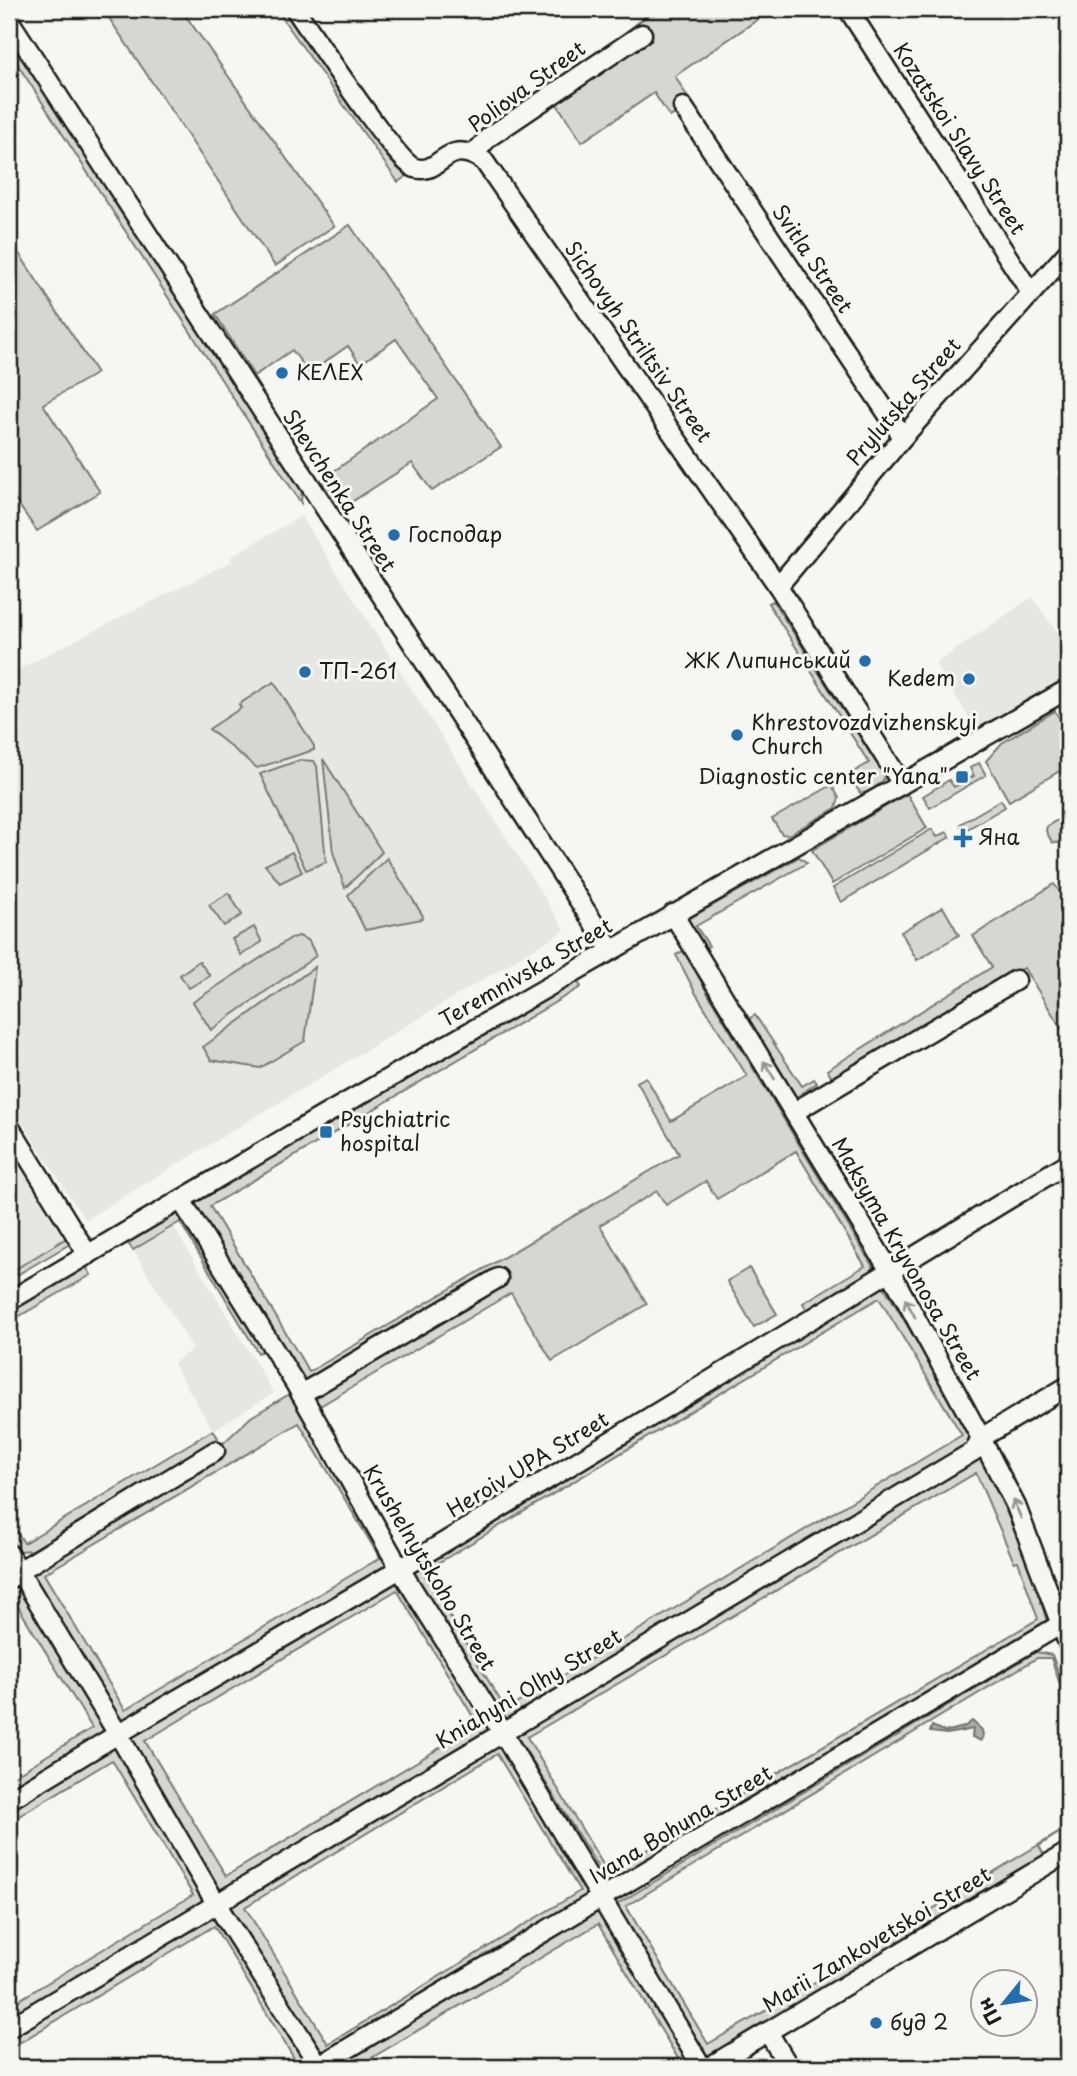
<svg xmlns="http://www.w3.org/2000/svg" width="1077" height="2076" viewBox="0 0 1077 2076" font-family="'Playpen Sans',sans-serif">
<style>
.built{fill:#e6e6e2}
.green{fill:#d6d6d2;stroke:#797977;stroke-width:2;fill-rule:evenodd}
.water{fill:#acaca9;stroke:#727271;stroke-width:2}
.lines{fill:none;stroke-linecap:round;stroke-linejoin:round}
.minor-casing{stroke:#1c1c1c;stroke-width:23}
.minor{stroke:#f6f6f2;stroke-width:18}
.oneway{stroke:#949492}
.poi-dot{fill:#1f6fb2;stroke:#f6f6f2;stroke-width:2.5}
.labels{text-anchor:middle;stroke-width:6;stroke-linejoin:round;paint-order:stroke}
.street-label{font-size:21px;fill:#1c1c1c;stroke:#f6f6f2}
.poi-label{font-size:21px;fill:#1c1c1c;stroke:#f6f6f2;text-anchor:start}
</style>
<rect width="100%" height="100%" fill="#f6f6f2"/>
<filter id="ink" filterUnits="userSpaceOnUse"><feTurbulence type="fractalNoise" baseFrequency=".0143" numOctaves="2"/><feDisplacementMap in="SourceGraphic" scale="14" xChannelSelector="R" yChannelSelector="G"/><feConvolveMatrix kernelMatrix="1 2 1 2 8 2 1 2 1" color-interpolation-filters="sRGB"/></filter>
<g filter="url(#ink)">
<!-- built -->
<g class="built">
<path d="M 301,516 L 565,930 L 85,1220 L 9,1103 L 9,674 L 232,561 L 230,557 Z"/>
<path d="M 1032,597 L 1068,647 L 1068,676 L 977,730 L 935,664 Z"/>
<path d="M 9,1147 L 68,1238 L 9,1273 Z"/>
<path d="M 173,1226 L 274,1393 L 213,1430 L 173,1363 L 193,1349 L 133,1250 Z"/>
</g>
<!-- green -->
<g class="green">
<path d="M 103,9 L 181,9 L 334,226 L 275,266 Z"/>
<path d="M 276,9 L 288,9 L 407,176 L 398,182 Z"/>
<path d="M 656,9 L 773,9 L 675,76 L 691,103 L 670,117 L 654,93 L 582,142 L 555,101 L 627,52 L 618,38 Z"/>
<path d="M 13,43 L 302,490 L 301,503 L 9,51 L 9,46 Z"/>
<path d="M 350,225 L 501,447 L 432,491 L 412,463 L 339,510 L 321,480 L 438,399 L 396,339 L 360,364 L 348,346 L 309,373 L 292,350 L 254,376 L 215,314 Z"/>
<path d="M 9,238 L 97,373 L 43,404 L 100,492 L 37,531 L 9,491 Z"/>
<path d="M 773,601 L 875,761 L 887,775 C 881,784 871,791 861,794 L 848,775 L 869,763 L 768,603 Z"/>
<path d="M 274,682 L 314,746 L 314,750 L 257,768 L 209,729 L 241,708 L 239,704 Z"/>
<path d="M 1055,711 L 1068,733 L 1068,766 L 1009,801 L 986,761 L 1002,743 Z"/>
<path d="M 323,759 L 382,852 L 345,888 L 333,852 Z"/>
<path d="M 300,760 L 314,761 L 317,766 L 326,862 L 306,870 L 260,774 Z"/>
<path d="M 979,763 L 986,775 L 930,808 L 923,796 L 949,780 L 954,787 L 974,776 L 970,768 Z"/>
<path d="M 832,785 L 839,798 L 836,808 L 788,835 L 782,834 L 772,819 Z"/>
<path d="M 907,794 L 927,828 L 832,884 L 812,850 Z"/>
<path d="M 1001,800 L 1005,807 L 964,831 L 960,824 Z"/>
<path d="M 1063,817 L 1068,820 L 1068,837 L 1057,843 L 1052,842 L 1046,831 L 1047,826 Z"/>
<path d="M 932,829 L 937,837 L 947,832 L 950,837 L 841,902 L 833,888 Z"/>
<path d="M 292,852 L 302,872 L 280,883 L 265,865 Z"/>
<path d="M 799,857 L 807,863 L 696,926 L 709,946 L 702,950 L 685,921 Z"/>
<path d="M 387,858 L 423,916 L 422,919 L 365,930 L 348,895 Z"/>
<path d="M 1054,884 L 1068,903 L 1068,1039 L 1024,968 L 835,1083 L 827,1070 L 992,967 L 973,936 Z"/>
<path d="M 229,893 L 242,915 L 224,926 L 209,905 Z"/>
<path d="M 943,907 L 959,935 L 917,960 L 901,932 Z"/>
<path d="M 254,927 L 262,942 L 241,955 L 232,939 Z"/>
<path d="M 299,936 L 309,941 L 316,956 L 211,1030 L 193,1002 L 291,938 Z"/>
<path d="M 685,950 L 704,987 L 875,1270 L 807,1310 L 803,1303 L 865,1266 L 796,1151 L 717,1199 L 706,1181 L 666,1205 L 657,1191 L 600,1225 L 647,1304 L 552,1361 L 511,1293 L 320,1406 L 311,1393 L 301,1386 L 190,1205 L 576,978 L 581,987 L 210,1206 L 309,1372 L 679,1154 L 637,1082 L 646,1077 L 671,1121 L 747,1076 L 695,992 L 676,955 Z"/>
<path d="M 199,961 L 210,976 L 189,988 L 180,975 Z"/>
<path d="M 315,967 L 305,1041 L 260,1068 L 211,1060 L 203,1047 Z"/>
<path d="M 755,1015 L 802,1086 L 814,1079 L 817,1083 L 795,1098 L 744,1022 Z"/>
<path d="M 9,1133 L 75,1241 L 17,1275 L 14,1270 L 68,1237 L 9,1147 Z"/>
<path d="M 180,1210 L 266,1349 L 258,1353 L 180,1222 L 133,1250 L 127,1242 Z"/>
<path d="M 85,1265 L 91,1275 L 9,1322 L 9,1309 Z"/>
<path d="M 749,1268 L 777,1314 L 754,1327 L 727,1281 Z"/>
<path d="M 883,1285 L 976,1440 L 503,1725 L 410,1570 ZM 879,1298 L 962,1435 L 506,1710 L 423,1572 Z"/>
<path d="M 293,1392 L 393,1564 L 121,1726 L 29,1573 L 207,1469 L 203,1462 L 251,1417 ZM 299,1423 L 380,1558 L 125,1710 L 44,1574 Z"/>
<path d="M 213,1430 L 218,1438 L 32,1550 L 19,1551 L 9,1539 L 9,1519 L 24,1543 Z"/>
<path d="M 980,1455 L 1027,1557 L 1048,1625 L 609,1885 L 515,1733 ZM 976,1473 L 1014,1562 L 1018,1561 L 1038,1619 L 608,1873 L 527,1737 Z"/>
<path d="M 400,1576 L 494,1728 L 222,1892 L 128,1738 ZM 397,1590 L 478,1725 L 226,1876 L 145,1741 Z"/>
<path d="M 17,1581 L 109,1733 L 9,1793 L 9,1779 L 92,1728 L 11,1595 L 9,1596 L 9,1586 Z"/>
<path d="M 1036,1652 L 1052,1655 L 1068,1699 L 1068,1708 L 1051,1658 L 1037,1658 L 626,1906 L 708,2044 L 922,1920 L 921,1916 L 1068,1827 L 1039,1846 L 1045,1857 L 708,2058 L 614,1906 Z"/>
<path d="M 113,1743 L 208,1901 L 9,2018 L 9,2006 L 193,1895 L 112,1760 L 9,1822 L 9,1807 Z"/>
<path d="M 501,1743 L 591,1895 L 320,2057 L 225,1906 ZM 497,1754 L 580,1891 L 328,2044 L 245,1907 Z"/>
<path d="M 601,1907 L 694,2064 L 689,2067 L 667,2067 L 679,2060 L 598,1924 L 356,2067 L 332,2067 Z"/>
<path d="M 216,1912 L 313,2065 L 308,2067 L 284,2067 L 295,2060 L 214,1926 L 9,2049 L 9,2034 Z"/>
</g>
<!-- water -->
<path class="water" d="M 972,1721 L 982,1730 L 983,1736 L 981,1741 L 972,1737 L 973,1729 L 947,1734 L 930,1732 L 932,1726 L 945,1732 L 964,1727 Z"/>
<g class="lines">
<!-- minor casing -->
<g class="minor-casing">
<g id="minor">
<path d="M 295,9 C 312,33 397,163 415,168 C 442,176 445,135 484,161 L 778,586 L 902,784"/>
<path d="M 848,9 L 1031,293"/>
<path d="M 9,20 L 611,950"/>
<path d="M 683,107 L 903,437"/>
<path d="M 474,154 L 489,137 L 642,34"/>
<path d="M 778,586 L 903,437 L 1068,252"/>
<path d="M 673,914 L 890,1271 L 981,1438 L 1016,1506 L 1068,1643"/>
<path d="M 794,1112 L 1016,980"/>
<path d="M 9,1126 L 88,1255"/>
<path d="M 181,1200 L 296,1385 L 400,1569 L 502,1732 L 702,2067"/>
<path d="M 9,1301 L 321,1117 L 1068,689"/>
<path d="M 301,1394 L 498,1278"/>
<path d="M 9,1554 L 118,1734 L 217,1905 L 320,2067"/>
<path d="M 9,1579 L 19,1571 L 215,1451"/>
<path d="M 9,1800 L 118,1734 L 400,1569 L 1068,1163"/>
<path d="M 9,2028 L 974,1451 L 981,1438 L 1068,1386"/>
<path d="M 768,2032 L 789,2067"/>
<path d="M 317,2067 L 1068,1620"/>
<path d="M 709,2067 L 1068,1852"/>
</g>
</g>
<!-- minor -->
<use href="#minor" class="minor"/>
</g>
<!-- one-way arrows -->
<defs><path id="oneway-shaft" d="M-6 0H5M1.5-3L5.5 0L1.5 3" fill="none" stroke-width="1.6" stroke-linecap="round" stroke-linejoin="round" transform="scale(1.75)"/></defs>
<g class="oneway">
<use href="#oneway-shaft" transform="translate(769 1070) rotate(-122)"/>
<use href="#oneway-shaft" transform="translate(910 1308) rotate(-119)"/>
<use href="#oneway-shaft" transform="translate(1017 1509) rotate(-114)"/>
</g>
</g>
<!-- markers -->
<g class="poi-dot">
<circle cx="282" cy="373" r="7"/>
<circle cx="394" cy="535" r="7"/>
<circle cx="865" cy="661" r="7"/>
<circle cx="305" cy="672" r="7"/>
<circle cx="969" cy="679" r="7"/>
<circle cx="737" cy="735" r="7"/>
<rect x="955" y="770" width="14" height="14" rx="3.5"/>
<path d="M959.5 827.5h7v7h7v7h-7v7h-7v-7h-7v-7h7z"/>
<rect x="319" y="1125" width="14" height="14" rx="3.5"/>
<circle cx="876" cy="2023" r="7"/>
</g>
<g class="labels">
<!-- street labels -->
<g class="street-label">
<text transform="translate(527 87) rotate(-36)" y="7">Poliova Street</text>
<text transform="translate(959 139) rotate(57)" y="7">Kozatskoi Slavy Street</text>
<text transform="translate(812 259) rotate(56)" y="7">Svitla Street</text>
<text transform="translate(638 342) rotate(55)" y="7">Sichovyh Striltsiv Street</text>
<text transform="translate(904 402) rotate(-49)" y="7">Prylutska Street</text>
<text transform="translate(339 491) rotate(57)" y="7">Shevchenka Street</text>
<text transform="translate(526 973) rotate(-30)" y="7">Teremnivska Street</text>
<text transform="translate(906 1259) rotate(60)" y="7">Maksyma Kryvonosa Street</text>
<text transform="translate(528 1465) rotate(-31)" y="7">Heroiv UPA Street</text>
<text transform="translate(429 1568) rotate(59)" y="7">Krushelnytskoho Street</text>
<text transform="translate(529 1689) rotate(-31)" y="7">Kniahyni Olhy Street</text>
<text transform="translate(681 1825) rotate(-31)" y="7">Ivana Bohuna Street</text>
<text transform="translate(877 1940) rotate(-31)" y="7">Marii Zankovetskoi Street</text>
</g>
<!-- poi labels -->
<g class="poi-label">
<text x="296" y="380">КЕЛЕХ</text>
<text x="408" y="542">Господар</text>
<text x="851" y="668" text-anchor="end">ЖК Липинський</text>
<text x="319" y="679">ТП-261</text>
<text x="955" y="686" text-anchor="end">Kedem</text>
<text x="751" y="730">Khrestovozdvizhenskyi<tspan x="751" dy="24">Church</tspan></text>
<text x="948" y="784" text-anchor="end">Diagnostic center "Yana"</text>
<text x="979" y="845">Яна</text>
<text x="340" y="1127">Psychiatric<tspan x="340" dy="24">hospital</tspan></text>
<text x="890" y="2030">буд 2</text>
</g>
</g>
<!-- margin -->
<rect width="1077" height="2076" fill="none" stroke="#f6f6f2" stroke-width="35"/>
<rect x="18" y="18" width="1042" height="2041" fill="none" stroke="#1c1c1c" stroke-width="2.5" filter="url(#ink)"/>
<!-- north arrow -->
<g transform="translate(1004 2003) rotate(240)"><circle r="33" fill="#f6f6f2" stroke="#9f9f9c" stroke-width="2"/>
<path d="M0-5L12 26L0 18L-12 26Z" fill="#1f6fb2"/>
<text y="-10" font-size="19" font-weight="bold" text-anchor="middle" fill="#1c1c1c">Пн</text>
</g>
</svg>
